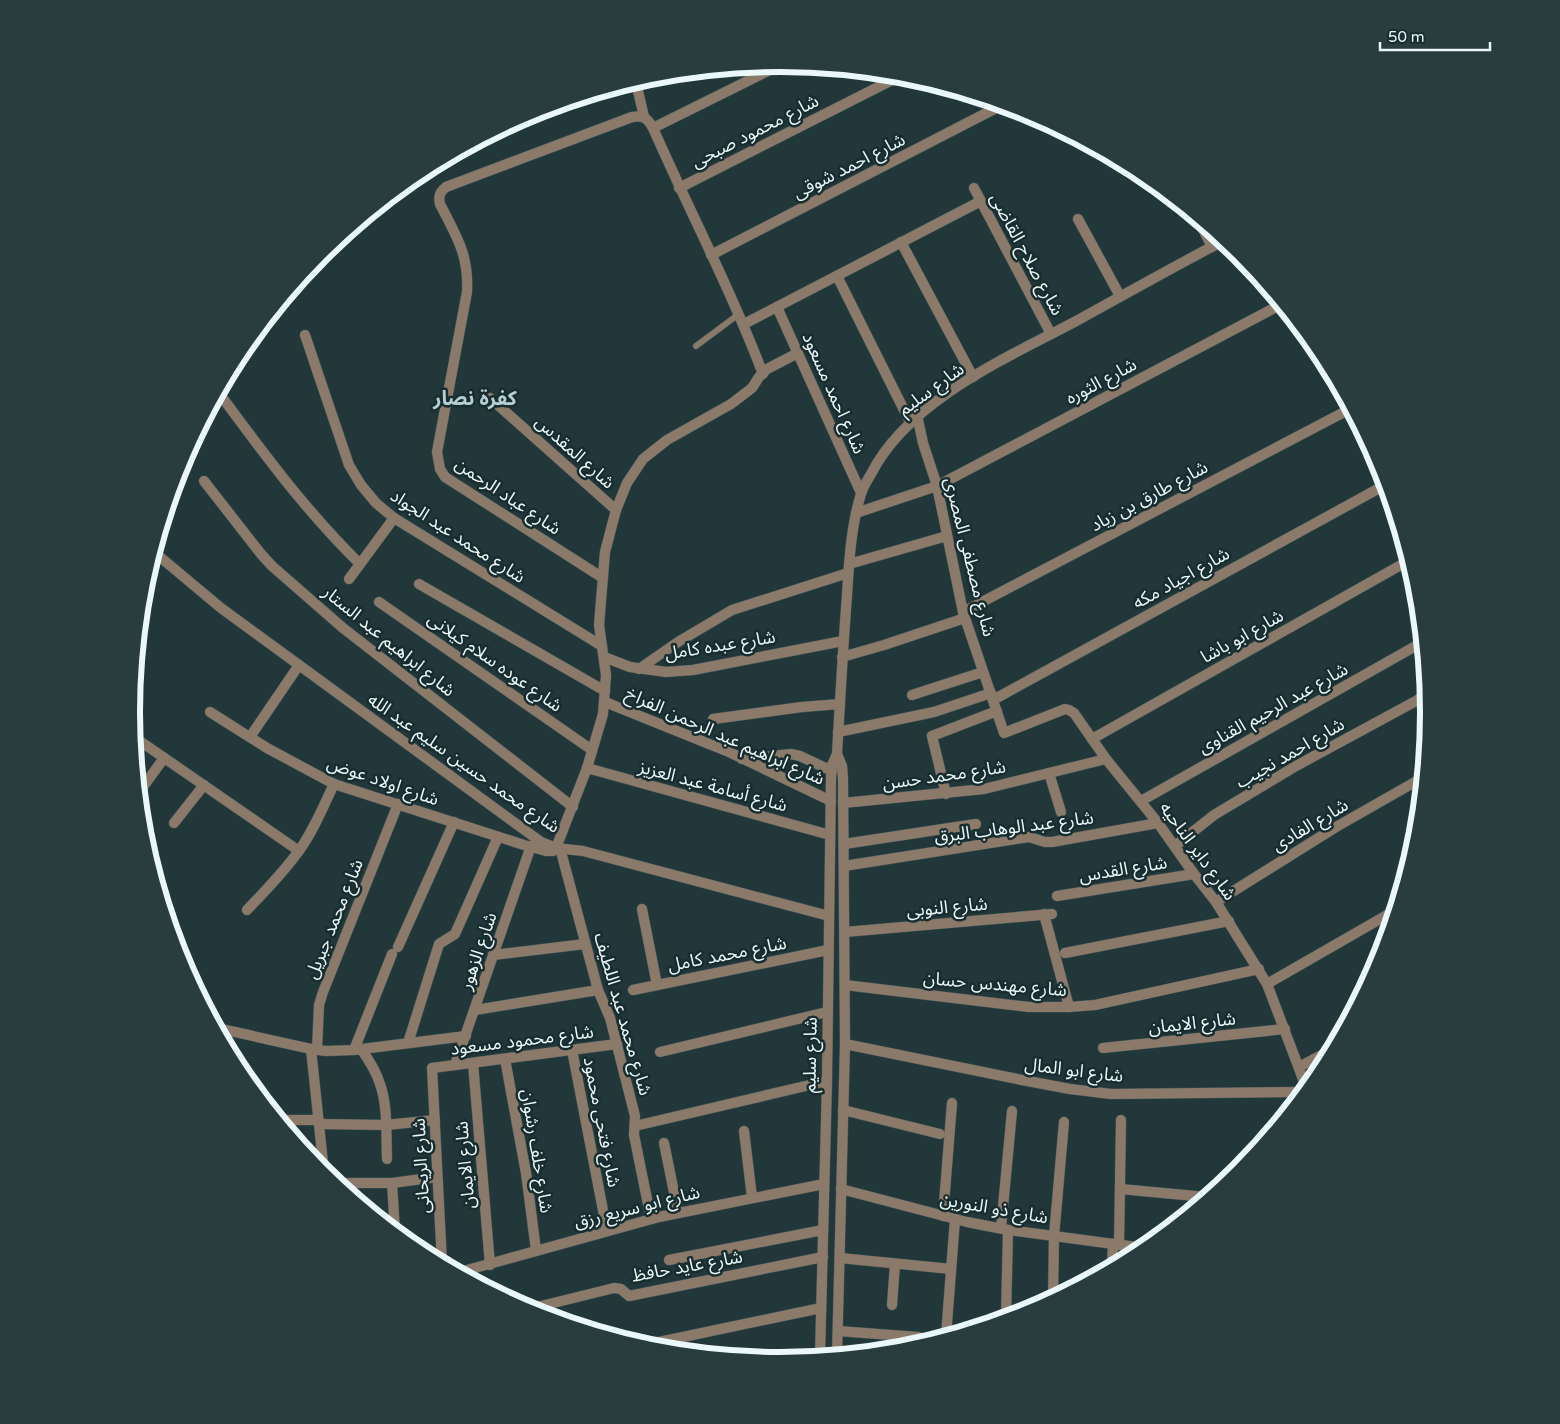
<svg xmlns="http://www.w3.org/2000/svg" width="1560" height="1424" viewBox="0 0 1560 1424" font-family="'Varela Round','Noto Sans Arabic',sans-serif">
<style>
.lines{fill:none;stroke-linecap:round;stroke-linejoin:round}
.service-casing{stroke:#425659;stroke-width:7}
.minor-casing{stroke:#425659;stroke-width:11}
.service{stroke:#8b7969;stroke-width:5.5}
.minor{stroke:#8b7969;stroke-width:10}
.labels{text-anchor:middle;stroke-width:5;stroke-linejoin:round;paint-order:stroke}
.street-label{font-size:18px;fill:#ebf8fa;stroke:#182d2f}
.quarter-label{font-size:20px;font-weight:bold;fill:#b6cfd2;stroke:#182d2f}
.rim{fill:none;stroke:#ebf8fa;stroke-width:6}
</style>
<rect width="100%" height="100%" fill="#22373a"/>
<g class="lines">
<!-- service casing -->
<g class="service-casing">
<path id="service" d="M 696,346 L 739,314"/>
</g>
<!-- minor casing -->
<g class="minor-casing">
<g id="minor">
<path d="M 636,82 L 644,117"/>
<path d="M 653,128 L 782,64"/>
<path d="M 679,188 L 900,76"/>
<path d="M 974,188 L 1051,334"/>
<path d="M 1078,219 L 1120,296"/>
<path d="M 1199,221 L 1212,247"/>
<path d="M 901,242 L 973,377"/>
<path d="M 711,255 L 1002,105"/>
<path d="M 837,276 L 910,422"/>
<path d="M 777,307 L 861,493"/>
<path d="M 744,324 L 981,201"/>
<path d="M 305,335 L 349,465 L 361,485 L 376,503 L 394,518 L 602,646"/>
<path d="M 219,393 C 264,454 306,511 360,564"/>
<path d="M 490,398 L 616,510"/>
<path d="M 917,415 L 923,443 L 937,486 L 963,612 L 1004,733 L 1065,709 L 1069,710 L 1074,713 L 1106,759 L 1158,823 L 1194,874 L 1216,902 L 1267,984 L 1306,1087"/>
<path d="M 204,481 L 261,554 L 272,566 L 343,628 L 573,807"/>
<path d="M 856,513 L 937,486 L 1280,305"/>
<path d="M 154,552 L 221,608 L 541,842 L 556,848 L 583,851 L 829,916"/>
<path d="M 849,564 L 947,536"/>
<path d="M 603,578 L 445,477 L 440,469 L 437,452 L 467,292 C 469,254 456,236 440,204 C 438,196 440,192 446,187 L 632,117 C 644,115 648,119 653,128 C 689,210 731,290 763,374"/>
<path d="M 349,579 L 394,518"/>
<path d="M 419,584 L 605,691"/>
<path d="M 379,602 L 592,750"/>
<path d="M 963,612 L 1350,409"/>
<path d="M 604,657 L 630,667 L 666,672 L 693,670 L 843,641"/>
<path d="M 842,657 L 884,645 L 965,618"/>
<path d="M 639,669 L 678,642 L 732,610 L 848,573"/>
<path d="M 912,695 L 983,672"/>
<path d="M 1419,699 L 1428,717"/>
<path d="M 993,700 L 1385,485"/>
<path d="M 605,702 L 729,752 L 831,801"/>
<path d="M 210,712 L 267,748 L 334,784 L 524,845 L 546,851 L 553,851 L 556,848 L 587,768 L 603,714 L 606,675 L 599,625 L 605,552 L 616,510 L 627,483 L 643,459 L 667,440 L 731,404 L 752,388 L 759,377 L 767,369 L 798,353"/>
<path d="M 713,719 L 802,707 L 840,704"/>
<path d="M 838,732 L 934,712 L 991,693"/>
<path d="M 134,737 L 299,851"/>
<path d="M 250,737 L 299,665"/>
<path d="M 1092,739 L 1408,561"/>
<path d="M 837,754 L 842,766 L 843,779 L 845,1044 L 837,1355"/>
<path d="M 742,759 L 791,754 L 800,756 L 832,771"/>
<path d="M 587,768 L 830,835"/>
<path d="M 1049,773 L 1061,812"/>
<path d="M 140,791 L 164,758"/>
<path d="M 946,794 L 932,736 L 997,711"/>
<path d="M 1141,801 L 1421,643"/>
<path d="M 843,803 L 984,789 L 1106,759"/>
<path d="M 174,823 L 204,785"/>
<path d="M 844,844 L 976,824"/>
<path d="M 1175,846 L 1214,815 L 1296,766 L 1427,695"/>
<path d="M 560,848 L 598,990 L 610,1018 L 635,1116 L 634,1135 L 651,1219"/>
<path d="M 844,866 L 1029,837 L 1045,842 L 1052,842 L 1158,823"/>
<path d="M 1057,896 L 1194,874"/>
<path d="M 1216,902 L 1336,827 L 1422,778"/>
<path d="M 642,909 L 657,985"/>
<path d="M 247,910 C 265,891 283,873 298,852 C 313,832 323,807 334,784"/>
<path d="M 1044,914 L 1069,1007"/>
<path d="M 845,932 L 1052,914"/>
<path d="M 398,947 L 454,822"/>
<path d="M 1065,953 L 1229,921"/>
<path d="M 493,955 L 585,944"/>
<path d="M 1267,984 L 1394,911"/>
<path d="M 845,985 L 1029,1007 L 1069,1007 L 1095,1005 L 1259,969"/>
<path d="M 633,990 L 828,950"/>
<path d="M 475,1010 L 598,990"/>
<path d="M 217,1028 L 311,1049 L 326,1051 L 354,1050 L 466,1036"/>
<path d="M 408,1043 L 439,944 L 455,934 L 498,837"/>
<path d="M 845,1044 L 1022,1080 L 1070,1089 L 1111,1094 L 1302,1092"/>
<path d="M 1103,1048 L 1285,1029"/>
<path d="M 311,1049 L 324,1172"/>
<path d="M 361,1049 C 369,1060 376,1071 380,1084 C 388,1106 386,1136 387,1159"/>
<path d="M 317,1050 L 319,1005 L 323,992 L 398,804"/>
<path d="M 354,1050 L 392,954"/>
<path d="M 572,1050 L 607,1231"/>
<path d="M 660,1052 L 827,1012"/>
<path d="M 505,1059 L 526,1173 L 536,1250"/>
<path d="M 473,1063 L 490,1265"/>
<path d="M 455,1065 L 531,846"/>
<path d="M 1299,1067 L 1331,1050"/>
<path d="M 843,1110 L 940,1134"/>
<path d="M 281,1120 L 318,1120"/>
<path d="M 319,1124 L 386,1125 L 435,1120"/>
<path d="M 635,1126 L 827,1081"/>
<path d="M 744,1131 L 752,1197"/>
<path d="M 664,1143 L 678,1212"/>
<path d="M 337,1183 L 392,1183 L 437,1177"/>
<path d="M 392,1183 L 395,1231"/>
<path d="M 841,1189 L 967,1222 L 1008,1230 L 1144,1248"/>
<path d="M 1120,1189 L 1206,1197"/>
<path d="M 943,1216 L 952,1103"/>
<path d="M 1001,1228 L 1012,1111"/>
<path d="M 1119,1245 L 1121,1120"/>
<path d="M 840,1258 L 951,1269"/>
<path d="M 669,1260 L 823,1230"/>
<path d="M 442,1263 L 432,1068 L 617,1044"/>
<path d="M 1112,1266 L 1113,1244"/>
<path d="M 460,1272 L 659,1217 L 824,1184"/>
<path d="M 1053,1298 L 1054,1236 L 1064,1122"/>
<path d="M 892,1305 L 895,1264"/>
<path d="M 529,1309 L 614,1288 L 621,1289 L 629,1296 L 823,1257"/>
<path d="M 1006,1318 L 1008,1230"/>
<path d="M 838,1331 L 918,1337"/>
<path d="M 946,1336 L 955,1219"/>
<path d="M 645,1345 L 821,1308"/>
<path d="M 820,1356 L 827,1081 L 831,777 L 832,765 L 837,754 C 840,701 843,648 847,595 C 849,562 851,526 861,494 C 863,487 867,481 871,474 C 909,399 1009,357 1080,319 C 1127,293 1175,266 1223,241"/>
</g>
</g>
<!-- service -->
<use href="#service" class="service"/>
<!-- minor -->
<use href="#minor" class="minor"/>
</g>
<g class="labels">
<!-- street labels -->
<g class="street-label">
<text transform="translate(755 131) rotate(-27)" y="6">شارع محمود صبحى</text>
<text transform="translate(849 166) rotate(-27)" y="6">شارع احمد شوقى</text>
<text transform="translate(1027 254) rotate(62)" y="6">شارع صلاح القاضى</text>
<text transform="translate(1101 381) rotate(-28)" y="6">شارع الثوره</text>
<text transform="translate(931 389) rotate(-36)" y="6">شارع سليم</text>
<text transform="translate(834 393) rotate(66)" y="6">شارع احمد مسعود</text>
<text transform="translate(575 452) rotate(42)" y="6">شارع المقدس</text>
<text transform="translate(508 496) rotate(34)" y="6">شارع عباد الرحمن</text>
<text transform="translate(1149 496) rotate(-28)" y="6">شارع طارق بن زياد</text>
<text transform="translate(458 536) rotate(33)" y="6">شارع محمد عبد الجواد</text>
<text transform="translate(970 557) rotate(76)" y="6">شارع مصطفى المصرى</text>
<text transform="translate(1181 578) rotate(-29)" y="6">شارع اجياد مكه</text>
<text transform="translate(1242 636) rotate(-29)" y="6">شارع ابو باشا</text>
<text transform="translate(389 641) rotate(39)" y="6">شارع ابراهيم عبد الستار</text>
<text transform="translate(720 645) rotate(-9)" y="6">شارع عبده كامل</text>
<text transform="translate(495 662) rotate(35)" y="6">شارع عوده سلام كيلانى</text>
<text transform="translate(1273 708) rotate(-29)" y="6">شارع عبد الرحيم القناوى</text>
<text transform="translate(725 736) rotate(24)" y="6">شارع ابراهيم عبد الرحمن الفراخ</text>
<text transform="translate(1290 753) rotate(-30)" y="6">شارع احمد نجيب</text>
<text transform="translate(464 763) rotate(35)" y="6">شارع محمد حسين سليم عبد الله</text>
<text transform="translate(944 775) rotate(-8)" y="6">شارع محمد حسن</text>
<text transform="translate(383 781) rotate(19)" y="6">شارع اولاد عوض</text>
<text transform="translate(713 786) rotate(15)" y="6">شارع أسامة عبد العزيز</text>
<text transform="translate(1310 825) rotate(-31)" y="6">شارع الفادى</text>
<text transform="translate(1014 827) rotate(-7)" y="6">شارع عبد الوهاب البرق</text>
<text transform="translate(1198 851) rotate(54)" y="6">شارع داير الناحيه</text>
<text transform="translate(1123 869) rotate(-9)" y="6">شارع القدس</text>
<text transform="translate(947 907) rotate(-5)" y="6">شارع النوبى</text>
<text transform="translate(334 919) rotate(-68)" y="6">شارع محمد جبريل</text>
<text transform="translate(478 951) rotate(-71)" y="6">شارع الزهور</text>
<text transform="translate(727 954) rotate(-11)" y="6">شارع محمد كامل</text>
<text transform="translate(995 984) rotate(5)" y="6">شارع مهندس حسان</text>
<text transform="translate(623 1014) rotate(74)" y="6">شارع محمد عبد اللطيف</text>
<text transform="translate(1192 1023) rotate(-6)" y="6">شارع الايمان</text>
<text transform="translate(522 1040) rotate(-7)" y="6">شارع محمود مسعود</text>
<text transform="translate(810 1055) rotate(-89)" y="6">شارع سليم</text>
<text transform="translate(1074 1070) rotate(7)" y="6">شارع ابو المال</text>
<text transform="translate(602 1122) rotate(79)" y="6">شارع فتحى محمود</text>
<text transform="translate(537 1151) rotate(81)" y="6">شارع خلف رشوان</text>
<text transform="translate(465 1165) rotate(-95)" y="6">شارع الايمان</text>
<text transform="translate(421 1166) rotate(-93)" y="6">شارع الريحانى</text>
<text transform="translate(637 1207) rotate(-14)" y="6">شارع ابو سريع رزق</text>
<text transform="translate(994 1208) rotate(10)" y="6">شارع ذو النورين</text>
<text transform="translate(687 1266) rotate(-10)" y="6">شارع عايد حافظ</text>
</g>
<!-- quarter labels -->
<g class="quarter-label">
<text x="475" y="405">كفرة نصار</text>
</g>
</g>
<!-- crop -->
<path d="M0 0H1560V1424H0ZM140 712a640 640 0 1 1 1280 0a640 640 0 1 1-1280 0Z" fill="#293d3f" fill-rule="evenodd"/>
<path class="rim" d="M140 712a640 640 0 1 1 1280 0a640 640 0 1 1-1280 0Z"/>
<!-- scale -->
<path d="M1380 42v8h110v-8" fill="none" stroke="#ebf8fa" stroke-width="2.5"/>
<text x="1388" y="42" font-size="15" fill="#ebf8fa" stroke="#182d2f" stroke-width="4" paint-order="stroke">50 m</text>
</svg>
